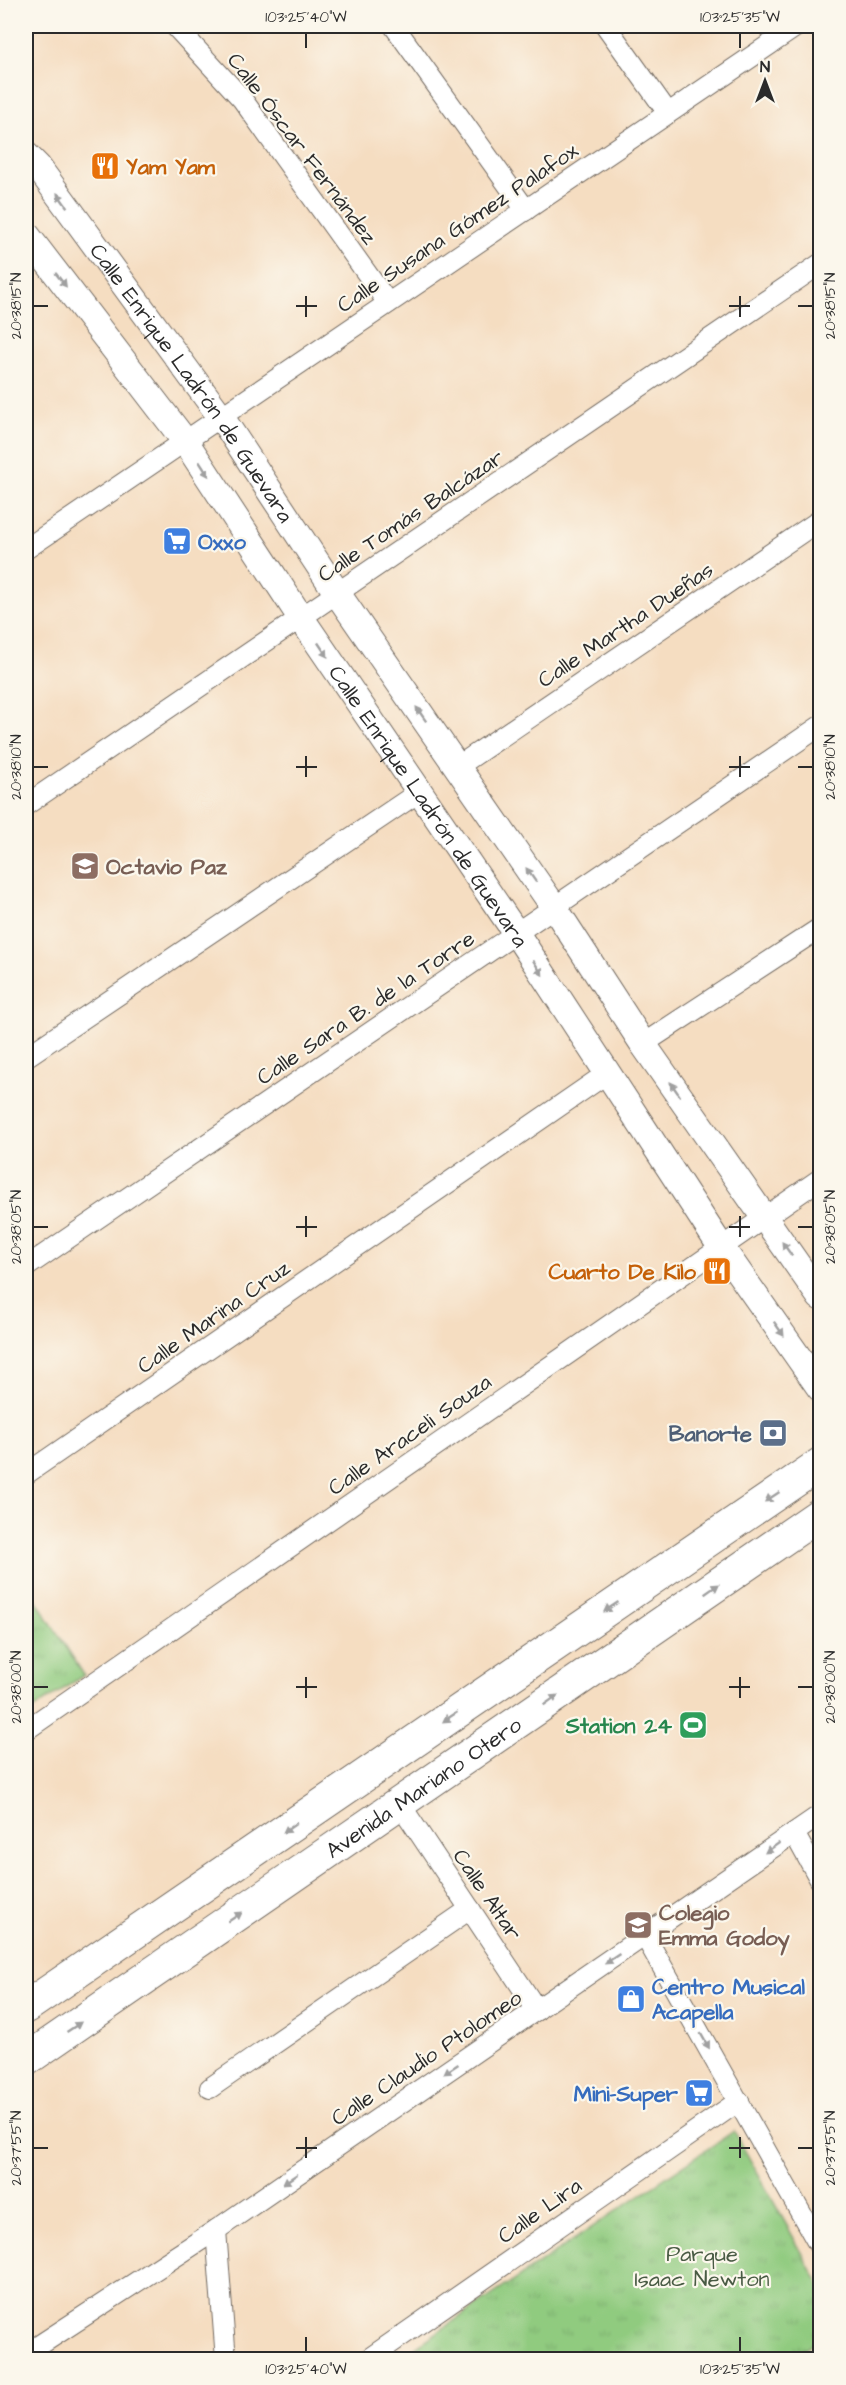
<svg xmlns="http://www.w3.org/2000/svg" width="846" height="2385" viewBox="0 0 846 2385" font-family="'Architects Daughter',sans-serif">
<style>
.park{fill:url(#park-tufts);stroke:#5e7b55;stroke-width:1.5}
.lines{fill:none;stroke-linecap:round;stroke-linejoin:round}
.minor-casing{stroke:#726960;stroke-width:22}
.tertiary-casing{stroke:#726960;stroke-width:28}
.primary-casing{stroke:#726960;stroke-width:34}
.minor{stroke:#fff;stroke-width:20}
.tertiary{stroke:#fff;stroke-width:26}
.primary{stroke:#fff;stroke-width:32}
.oneway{fill:#a0a0a0}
.ticks{fill:none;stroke:#2b2b2b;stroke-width:2}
.labels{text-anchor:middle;stroke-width:4.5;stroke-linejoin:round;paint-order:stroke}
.street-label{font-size:22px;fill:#2b2b2b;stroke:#fbf7ec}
.food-label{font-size:22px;font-weight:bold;fill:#c56008;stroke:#fbf7ec;text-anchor:start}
.shop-label{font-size:22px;font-weight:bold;fill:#366cbe;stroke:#fbf7ec;text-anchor:start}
.education-label{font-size:22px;font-weight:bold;fill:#785e54;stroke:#fbf7ec;text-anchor:start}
.service-label{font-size:22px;font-weight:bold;fill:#4e5e75;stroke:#fbf7ec;text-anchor:end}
.leisure-label{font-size:22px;font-weight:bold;fill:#27864d;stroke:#fbf7ec;text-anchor:end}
.park-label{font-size:22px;fill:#495b44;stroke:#fbf7ec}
.neatline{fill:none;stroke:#2b2b2b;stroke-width:2}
.ticks-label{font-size:15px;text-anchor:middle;fill:#2b2b2b}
</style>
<defs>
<pattern id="park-tufts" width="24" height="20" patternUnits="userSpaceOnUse" patternTransform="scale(1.5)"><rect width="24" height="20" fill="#90cb7f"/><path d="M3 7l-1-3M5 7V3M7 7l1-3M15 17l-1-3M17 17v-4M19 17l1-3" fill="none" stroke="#7cae6e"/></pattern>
</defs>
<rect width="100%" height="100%" fill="#fbf7ec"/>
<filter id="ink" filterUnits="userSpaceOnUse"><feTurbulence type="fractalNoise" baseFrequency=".0167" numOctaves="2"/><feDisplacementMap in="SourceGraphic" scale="12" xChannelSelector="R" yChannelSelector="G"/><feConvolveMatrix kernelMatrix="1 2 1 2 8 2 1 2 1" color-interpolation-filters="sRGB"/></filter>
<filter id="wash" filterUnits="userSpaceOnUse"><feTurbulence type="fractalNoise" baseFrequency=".008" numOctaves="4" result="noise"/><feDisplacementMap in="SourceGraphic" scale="24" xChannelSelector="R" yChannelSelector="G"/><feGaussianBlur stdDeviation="1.35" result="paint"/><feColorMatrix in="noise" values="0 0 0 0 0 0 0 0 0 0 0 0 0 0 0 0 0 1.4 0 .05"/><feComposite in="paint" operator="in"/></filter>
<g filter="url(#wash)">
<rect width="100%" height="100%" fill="#f5ddc1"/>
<!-- park -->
<g class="park">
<path d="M 26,1584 L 84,1675 L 26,1714 Z"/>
<path d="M 734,2131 L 820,2285 L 820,2338 L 789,2359 L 398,2359 Z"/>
</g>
</g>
<g filter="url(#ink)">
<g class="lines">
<!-- minor casing -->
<g class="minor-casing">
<g id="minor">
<path d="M 175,26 L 242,99 L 388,303"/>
<path d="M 394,26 L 526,210"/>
<path d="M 606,26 L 668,113"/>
<path d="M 26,549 L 797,26"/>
<path d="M 457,767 L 820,520"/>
<path d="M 26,805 L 820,264"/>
<path d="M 643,1044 L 820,928"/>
<path d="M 26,1057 L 419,792"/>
<path d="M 26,1267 L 820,726"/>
<path d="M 26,1474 L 606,1074"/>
<path d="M 26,1730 L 820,1179"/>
<path d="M 400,1804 L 537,2010"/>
<path d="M 794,1833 L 820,1880"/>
<path d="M 645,1936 L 820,2247"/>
<path d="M 210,2088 L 470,1909"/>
<path d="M 216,2230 L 226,2360"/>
<path d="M 26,2354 L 216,2230 L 820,1815"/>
<path d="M 367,2360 L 739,2101"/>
<path d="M 819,2360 L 820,2359"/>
</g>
</g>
<!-- tertiary casing -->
<g class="tertiary-casing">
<g id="tertiary">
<path id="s1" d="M 26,155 L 38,167 L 221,417 L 337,593 L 554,907 L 643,1044 L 820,1297"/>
<path id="s2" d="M 26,234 L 185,441 L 301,618 L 516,933 L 721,1247 L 820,1388"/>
</g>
</g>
<!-- primary casing -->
<g class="primary-casing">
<g id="primary">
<path d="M 26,2007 L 820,1464"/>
<path id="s3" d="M 26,2060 L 820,1514"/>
</g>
</g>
<!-- minor -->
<use href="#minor" class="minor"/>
<!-- tertiary -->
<use href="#tertiary" class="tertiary"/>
<!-- primary -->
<use href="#primary" class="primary"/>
</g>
<!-- one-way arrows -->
<defs><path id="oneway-solid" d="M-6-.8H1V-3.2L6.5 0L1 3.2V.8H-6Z" transform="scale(1.5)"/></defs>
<g class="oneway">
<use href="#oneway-solid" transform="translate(62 200) rotate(-126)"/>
<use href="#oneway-solid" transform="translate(61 280) rotate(52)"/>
<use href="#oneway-solid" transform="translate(204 469) rotate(57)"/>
<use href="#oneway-solid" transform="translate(323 650) rotate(56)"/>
<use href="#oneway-solid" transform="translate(421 714) rotate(-125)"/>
<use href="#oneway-solid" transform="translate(531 875) rotate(-125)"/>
<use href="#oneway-solid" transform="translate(538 968) rotate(57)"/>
<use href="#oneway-solid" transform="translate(675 1089) rotate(-125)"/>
<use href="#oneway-solid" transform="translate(787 1249) rotate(-125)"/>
<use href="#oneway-solid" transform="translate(779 1329) rotate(55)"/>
<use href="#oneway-solid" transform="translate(772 1497) rotate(146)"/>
<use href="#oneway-solid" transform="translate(712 1589) rotate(-35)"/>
<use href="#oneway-solid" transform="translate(611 1607) rotate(146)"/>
<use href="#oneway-solid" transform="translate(551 1700) rotate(-35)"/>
<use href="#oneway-solid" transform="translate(450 1717) rotate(146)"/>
<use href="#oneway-solid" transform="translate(290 1828) rotate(145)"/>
<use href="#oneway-solid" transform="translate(772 1848) rotate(145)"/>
<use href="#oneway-solid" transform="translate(235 1917) rotate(-34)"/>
<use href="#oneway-solid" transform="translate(612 1959) rotate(146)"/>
<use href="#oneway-solid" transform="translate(74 2027) rotate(-34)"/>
<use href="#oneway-solid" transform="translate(705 2041) rotate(60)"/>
<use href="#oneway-solid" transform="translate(451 2069) rotate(146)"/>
<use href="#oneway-solid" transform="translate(290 2179) rotate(146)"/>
</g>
</g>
<!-- ticks -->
<path class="ticks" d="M 306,33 L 306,48M 740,33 L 740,48M 306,296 L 306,317M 740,296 L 740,317M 33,306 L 48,306M 296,306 L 317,306M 729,306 L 750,306M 798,306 L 813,306M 306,756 L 306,777M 740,756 L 740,777M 33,767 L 48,767M 296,767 L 317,767M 729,767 L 750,767M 798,767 L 813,767M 306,1216 L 306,1237M 740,1216 L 740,1237M 33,1227 L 48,1227M 296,1227 L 317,1227M 729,1227 L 750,1227M 798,1227 L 813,1227M 306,1677 L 306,1698M 740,1677 L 740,1698M 33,1687 L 48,1687M 296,1687 L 317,1687M 729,1687 L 750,1687M 798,1687 L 813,1687M 306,2137 L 306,2158M 740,2137 L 740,2158M 33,2148 L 48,2148M 296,2148 L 317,2148M 729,2148 L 750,2148M 798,2148 L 813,2148M 306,2337 L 306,2352M 740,2337 L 740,2352"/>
<!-- icons -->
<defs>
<g id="restaurant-square" transform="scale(1.5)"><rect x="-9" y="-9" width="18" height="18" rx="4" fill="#e8710a" stroke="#fbf7ec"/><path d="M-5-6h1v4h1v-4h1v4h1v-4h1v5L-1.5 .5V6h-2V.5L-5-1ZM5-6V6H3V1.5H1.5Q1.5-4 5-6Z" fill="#fff"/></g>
<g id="supermarket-square" transform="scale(1.5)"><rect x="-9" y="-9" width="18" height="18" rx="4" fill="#3f7fe0" stroke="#fbf7ec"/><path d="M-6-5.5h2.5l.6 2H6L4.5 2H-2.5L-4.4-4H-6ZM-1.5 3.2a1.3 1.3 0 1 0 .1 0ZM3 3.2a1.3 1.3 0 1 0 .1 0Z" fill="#fff"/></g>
<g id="school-square" transform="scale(1.5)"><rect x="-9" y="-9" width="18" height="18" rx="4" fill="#8d6e63" stroke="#fbf7ec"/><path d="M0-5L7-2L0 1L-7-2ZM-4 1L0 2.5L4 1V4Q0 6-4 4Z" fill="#fff"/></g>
<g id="bank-square" transform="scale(1.5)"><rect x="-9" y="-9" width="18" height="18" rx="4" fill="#5c6f8a" stroke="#fbf7ec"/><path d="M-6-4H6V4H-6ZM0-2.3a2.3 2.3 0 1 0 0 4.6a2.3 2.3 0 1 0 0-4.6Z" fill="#fff"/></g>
<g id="stadium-square" transform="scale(1.5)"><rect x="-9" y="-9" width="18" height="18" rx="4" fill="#2e9e5b" stroke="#fbf7ec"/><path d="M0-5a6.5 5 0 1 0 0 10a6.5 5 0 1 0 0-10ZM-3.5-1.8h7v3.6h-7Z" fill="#fff"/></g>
<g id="shop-square" transform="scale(1.5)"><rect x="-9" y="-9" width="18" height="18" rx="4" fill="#3f7fe0" stroke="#fbf7ec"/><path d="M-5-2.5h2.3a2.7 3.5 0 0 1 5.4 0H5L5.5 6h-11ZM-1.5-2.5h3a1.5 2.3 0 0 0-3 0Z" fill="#fff"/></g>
</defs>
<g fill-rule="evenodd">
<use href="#restaurant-square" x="105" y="166"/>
<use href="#supermarket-square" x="177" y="541"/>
<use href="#school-square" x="85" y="866"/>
<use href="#restaurant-square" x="717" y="1271"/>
<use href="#bank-square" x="773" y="1433"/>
<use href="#stadium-square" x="693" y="1725"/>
<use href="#school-square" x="638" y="1925"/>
<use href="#shop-square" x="631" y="1999"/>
<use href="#supermarket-square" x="699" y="2093"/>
</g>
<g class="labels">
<!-- street labels -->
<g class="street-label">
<text transform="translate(303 148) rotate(53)" y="8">Calle Óscar Fernández</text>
<text transform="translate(457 227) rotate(-34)" y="8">Calle Susana Gómez Palafox</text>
<text dy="8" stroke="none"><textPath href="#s1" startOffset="282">Calle Enrique Ladrón de Guevara</textPath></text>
<text transform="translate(410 515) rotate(-34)" y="8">Calle Tomás Balcázar</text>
<text transform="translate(625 624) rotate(-34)" y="8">Calle Martha Dueñas</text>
<text dy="8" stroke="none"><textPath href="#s2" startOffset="700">Calle Enrique Ladrón de Guevara</textPath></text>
<text transform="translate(365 1007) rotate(-34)" y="8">Calle Sara B. de la Torre</text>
<text transform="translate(213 1316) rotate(-35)" y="8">Calle Marina Cruz</text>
<text transform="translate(409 1434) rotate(-35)" y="8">Calle Araceli Souza</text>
<text dy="8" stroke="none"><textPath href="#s3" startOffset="482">Avenida Mariano Otero</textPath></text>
<text transform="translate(488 1894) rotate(56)" y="8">Calle Altar</text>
<text transform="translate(426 2057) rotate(-34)" y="8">Calle Claudio Ptolomeo</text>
<text transform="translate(539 2210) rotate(-35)" y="8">Calle Lira</text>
</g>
<!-- food labels -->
<g class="food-label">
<text x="126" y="174">Yam Yam</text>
<text x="696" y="1279" text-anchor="end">Cuarto De Kilo</text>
</g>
<!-- shop labels -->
<g class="shop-label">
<text x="198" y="549">Oxxo</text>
<text x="652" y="1994">Centro Musical<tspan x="652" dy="25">Acapella</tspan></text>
<text x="678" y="2101" text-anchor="end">Mini-Super</text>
</g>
<!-- education labels -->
<g class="education-label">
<text x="106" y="874">Octavio Paz</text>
<text x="659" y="1920">Colegio<tspan x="659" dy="25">Emma Godoy</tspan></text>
</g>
<!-- service labels -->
<g class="service-label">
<text x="752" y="1441">Banorte</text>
</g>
<!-- leisure labels -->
<g class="leisure-label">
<text x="672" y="1733">Station 24</text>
</g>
<!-- park labels -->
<g class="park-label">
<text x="702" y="2261">Parque<tspan x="702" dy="25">Isaac Newton</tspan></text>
</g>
</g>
<!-- margin -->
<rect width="846" height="2385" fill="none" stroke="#fbf7ec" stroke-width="66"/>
<!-- north arrow -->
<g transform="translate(765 81)" stroke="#fbf7ec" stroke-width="4.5" paint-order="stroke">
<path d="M0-4.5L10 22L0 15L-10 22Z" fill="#2b2b2b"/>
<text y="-9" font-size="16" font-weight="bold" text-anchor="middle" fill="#2b2b2b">N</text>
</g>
<rect x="33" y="33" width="780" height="2319" class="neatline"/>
<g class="ticks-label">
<text x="306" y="22">103°25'40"W</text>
<text x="740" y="22">103°25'35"W</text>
<text transform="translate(16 306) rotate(-90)" y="5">20°38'15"N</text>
<text transform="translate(830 306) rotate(-90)" y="5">20°38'15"N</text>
<text transform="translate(16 767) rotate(-90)" y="5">20°38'10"N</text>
<text transform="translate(830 767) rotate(-90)" y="5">20°38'10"N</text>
<text transform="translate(16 1227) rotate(-90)" y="5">20°38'05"N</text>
<text transform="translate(830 1227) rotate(-90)" y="5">20°38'05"N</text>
<text transform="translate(16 1687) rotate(-90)" y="5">20°38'00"N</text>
<text transform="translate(830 1687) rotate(-90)" y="5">20°38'00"N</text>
<text transform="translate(16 2148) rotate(-90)" y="5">20°37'55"N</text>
<text transform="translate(830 2148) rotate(-90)" y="5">20°37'55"N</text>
<text x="306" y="2374">103°25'40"W</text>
<text x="740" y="2374">103°25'35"W</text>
</g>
</svg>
